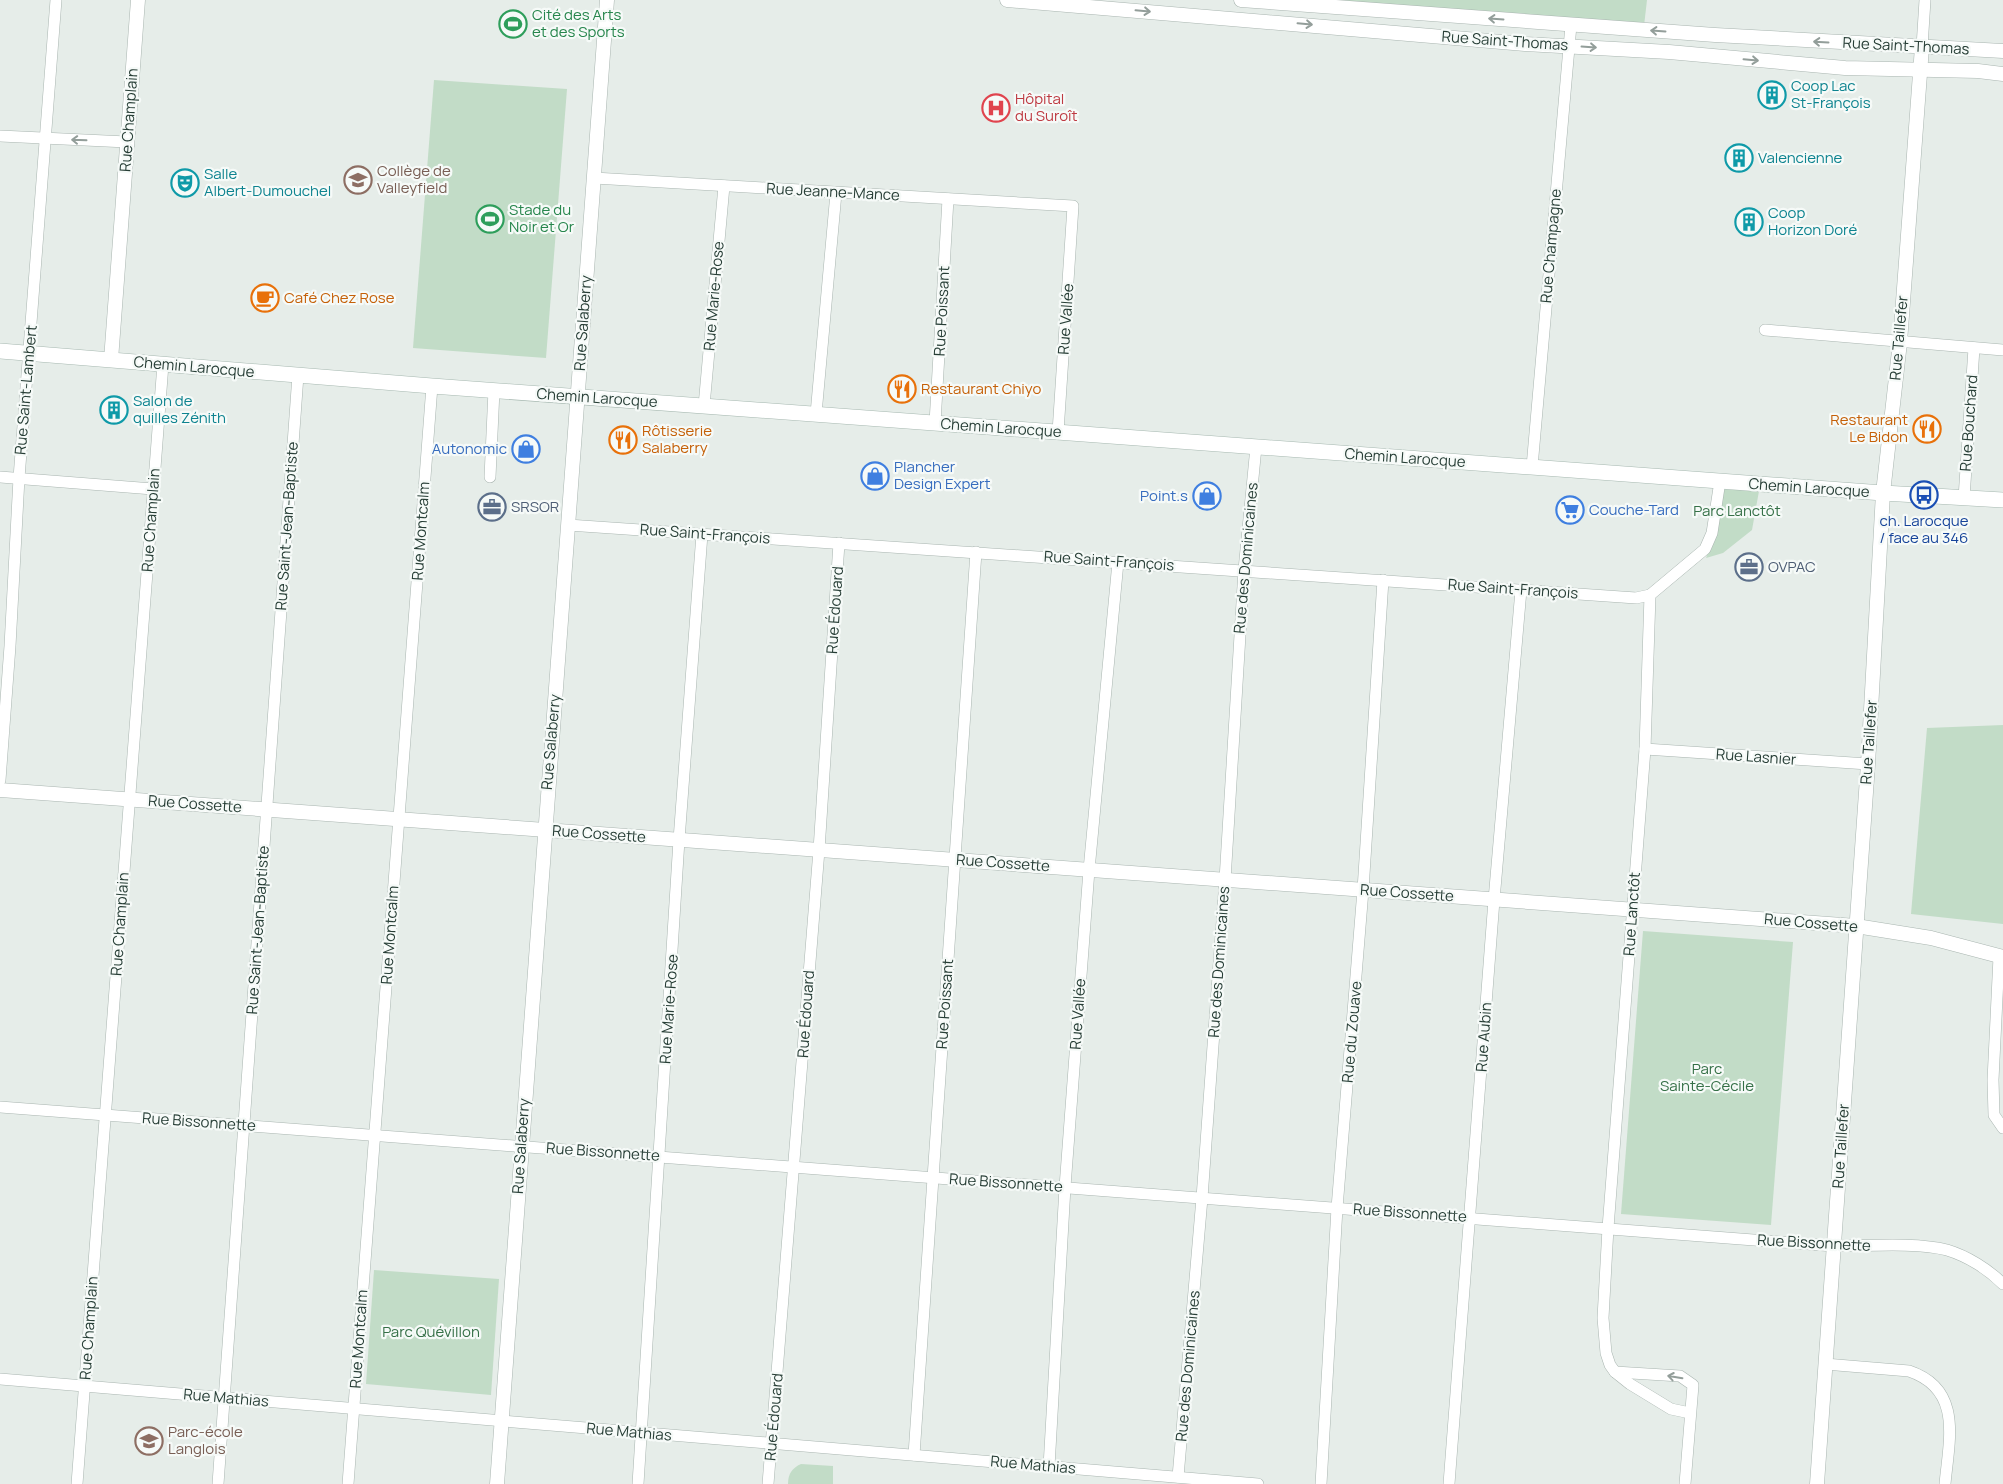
<svg xmlns="http://www.w3.org/2000/svg" width="2003" height="1484" viewBox="0 0 2003 1484" font-family="Manrope,sans-serif">
<style>
.green{fill:#c2dcc7}
.lines{fill:none;stroke-linecap:round;stroke-linejoin:round}
.minor-casing{stroke:#a9b5b0;stroke-width:12}
.tertiary-casing{stroke:#a9b5b0;stroke-width:15}
.secondary-casing{stroke:#a6b8b0;stroke-width:16}
.minor{stroke:#fff;stroke-width:11}
.tertiary{stroke:#fff;stroke-width:14}
.secondary{stroke:#fff;stroke-width:15}
.oneway{stroke:#939e9a}
.labels{text-anchor:middle;stroke-width:4.5;stroke-linejoin:round;paint-order:stroke}
.leisure-label{font-size:15px;fill:#27864d;stroke:#f6faf8;text-anchor:start}
.street-label{font-size:15px;fill:#273e36;stroke:#f6faf8}
.culture-label{font-size:15px;fill:#0d838f;stroke:#f6faf8;text-anchor:start}
.health-label{font-size:15px;fill:#be3a42;stroke:#f6faf8;text-anchor:start}
.education-label{font-size:15px;fill:#785e54;stroke:#f6faf8;text-anchor:start}
.food-label{font-size:15px;fill:#c56008;stroke:#f6faf8;text-anchor:start}
.shop-label{font-size:15px;fill:#366cbe;stroke:#f6faf8;text-anchor:end}
.service-label{font-size:15px;fill:#4e5e75;stroke:#f6faf8;text-anchor:start}
.park-label{font-size:15px;fill:#357047;stroke:#f6faf8}
.transit-label{font-size:15px;fill:#164399;stroke:#f6faf8}
</style>
<rect width="100%" height="100%" fill="#e6ede9"/>
<!-- green -->
<g class="green">
<path d="M 1309,0 L 1647,0 L 1644,26 Z"/>
<path d="M 434,80 L 567,89 L 546,358 L 413,348 Z"/>
<path d="M 1722,489 L 1759,491 L 1752,530 L 1723,553 L 1706,558 L 1716,533 Z"/>
<path d="M 2003,725 L 2003,924 L 1911,914 L 1927,728 Z"/>
<path d="M 1643,931 L 1793,942 L 1771,1225 L 1621,1214 Z"/>
<path d="M 374,1270 L 499,1279 L 491,1395 L 366,1384 Z"/>
<path d="M 801,1464 L 833,1466 L 833,1484 L 788,1484 C 788,1474 792,1468 801,1464 Z"/>
</g>
<g class="lines">
<!-- minor casing -->
<g class="minor-casing">
<g id="minor">
<path d="M 1922,47 L 1925,0"/>
<path d="M 0,136 L 127,142"/>
<path d="M 594,178 L 1073,206 L 1058,432"/>
<path d="M 1765,330 L 2003,350"/>
<path d="M 704,406 L 724,186"/>
<path d="M 816,414 L 836,193"/>
<path d="M 935,423 L 948,199"/>
<path d="M 1532,467 L 1571,25"/>
<path d="M 0,477 L 153,489"/>
<path d="M 490,477 L 494,390"/>
<path d="M 1964,498 L 1974,348"/>
<path d="M 568,525 L 1636,598 L 1650,595"/>
<path d="M 1645,749 L 1868,764"/>
<path d="M 0,780 L 10,646 L 19,478 L 56,0"/>
<path d="M 1999,957 L 1993,1080 L 1994,1115 L 2003,1128"/>
<path d="M 0,1107 L 1834,1246 C 1866,1246 1917,1242 1947,1250 C 1967,1256 1988,1269 2003,1284"/>
<path d="M 1825,1364 L 1909,1371 C 1963,1389 1949,1440 1945,1484"/>
<path d="M 1615,1372 L 1680,1376 L 1693,1385 L 1685,1484"/>
<path d="M 0,1379 L 1258,1484"/>
<path d="M 1690,1413 L 1671,1409 L 1630,1384 L 1615,1372 L 1610,1365 L 1606,1353 L 1603,1318 L 1608,1228 L 1645,749 L 1650,595 L 1705,549 L 1712,533 L 1720,481"/>
<path d="M 914,1455 L 976,552"/>
<path d="M 1049,1467 L 1065,1187 L 1089,870 L 1118,562"/>
<path d="M 1178,1477 L 1202,1198 L 1225,880 L 1244,570 L 1256,447"/>
<path d="M 77,1484 L 163,364"/>
<path d="M 218,1484 L 298,375"/>
<path d="M 348,1484 L 432,386"/>
<path d="M 638,1484 L 679,840 L 702,534"/>
<path d="M 768,1484 L 819,850 L 839,543"/>
<path d="M 1321,1484 L 1337,1208 L 1363,890 L 1383,580"/>
<path d="M 1449,1484 L 1494,900 L 1521,590"/>
</g>
</g>
<!-- tertiary casing -->
<g class="tertiary-casing">
<g id="tertiary">
<path d="M 1007,0 L 1525,44 L 1669,52 L 1845,68 L 1978,71 L 2003,74"/>
<path d="M 1241,0 L 1715,35 L 2003,51"/>
<path d="M 111,360 L 138,0"/>
<path d="M 0,790 L 1856,926 L 1931,938 L 2003,957"/>
<path d="M 497,1484 L 607,0"/>
<path d="M 1817,1484 L 1868,764 L 1883,493 L 1900,342 L 1922,47"/>
</g>
</g>
<!-- secondary casing -->
<g class="secondary-casing">
<path id="secondary" d="M 0,351 L 432,386 L 1883,493 L 2003,500"/>
</g>
<!-- minor -->
<use href="#minor" class="minor"/>
<!-- tertiary -->
<use href="#tertiary" class="tertiary"/>
<!-- secondary -->
<use href="#secondary" class="secondary"/>
</g>
<!-- one-way arrows -->
<defs><path id="oneway-shaft" d="M-6 0H5M1.5-3L5.5 0L1.5 3" fill="none" stroke-width="1.6" stroke-linecap="round" stroke-linejoin="round" transform="scale(1.25)"/></defs>
<g class="oneway">
<use href="#oneway-shaft" transform="translate(1143 11) rotate(5)"/>
<use href="#oneway-shaft" transform="translate(1496 19) rotate(-176)"/>
<use href="#oneway-shaft" transform="translate(1305 24) rotate(5)"/>
<use href="#oneway-shaft" transform="translate(1658 31) rotate(-176)"/>
<use href="#oneway-shaft" transform="translate(1821 42) rotate(-177)"/>
<use href="#oneway-shaft" transform="translate(1589 47) rotate(4)"/>
<use href="#oneway-shaft" transform="translate(1751 60) rotate(5)"/>
<use href="#oneway-shaft" transform="translate(79 140) rotate(-178)"/>
<use href="#oneway-shaft" transform="translate(1675 1377) rotate(-171)"/>
</g>
<!-- icons -->
<defs>
<g id="stadium-ring" transform="scale(1.4375)"><circle r="9.5" fill="#f6faf8" stroke="#2e9e5b" stroke-width="1.5"/><path d="M0-5a6.5 5 0 1 0 0 10a6.5 5 0 1 0 0-10ZM-3.5-1.8h7v3.6h-7Z" fill="#2e9e5b"/></g>
<g id="building-ring" transform="scale(1.4375)"><circle r="9.5" fill="#f6faf8" stroke="#0f9aa8" stroke-width="1.5"/><path d="M-4-6H4V6H1V3H-1V6H-4ZM-2.5-4.3h1.7v1.8h-1.7ZM.8-4.3h1.7v1.8H.8ZM-2.5-1h1.7V.8h-1.7ZM.8-1h1.7V.8H.8Z" fill="#0f9aa8"/></g>
<g id="hospital-ring" transform="scale(1.4375)"><circle r="9.5" fill="#f6faf8" stroke="#e0444e" stroke-width="1.5"/><path d="M-5-5h3v3.5h4V-5h3V5h-3V1.5h-4V5h-3Z" fill="#e0444e"/></g>
<g id="university-ring" transform="scale(1.4375)"><circle r="9.5" fill="#f6faf8" stroke="#8d6e63" stroke-width="1.5"/><path d="M0-5L7-2L0 1L-7-2ZM-4 1L0 2.5L4 1V4Q0 6-4 4Z" fill="#8d6e63"/></g>
<g id="theatre-ring" transform="scale(1.4375)"><circle r="9.5" fill="#f6faf8" stroke="#0f9aa8" stroke-width="1.5"/><path d="M-5-5.5Q0-4 5-5.5V0Q5 5 0 6Q-5 5-5 0ZM-3.3-2.5H-1v1.5H-3.3ZM1-2.5H3.3v1.5H1ZM-2.8 1Q0 5.5 2.8 1Z" fill="#0f9aa8"/></g>
<g id="cafe-ring" transform="scale(1.4375)"><circle r="9.5" fill="#f6faf8" stroke="#e8710a" stroke-width="1.5"/><path d="M-5.5-4.5H6V0H3Q3 3.5 0 3.5H-2.5Q-5.5 3.5-5.5 0ZM3-3.2v2h1.7v-2ZM-6 4.5H4V6H-6Z" fill="#e8710a"/></g>
<g id="restaurant-ring" transform="scale(1.4375)"><circle r="9.5" fill="#f6faf8" stroke="#e8710a" stroke-width="1.5"/><path d="M-5-6h1v4h1v-4h1v4h1v-4h1v5L-1.5 .5V6h-2V.5L-5-1ZM5-6V6H3V1.5H1.5Q1.5-4 5-6Z" fill="#e8710a"/></g>
<g id="shop-ring" transform="scale(1.4375)"><circle r="9.5" fill="#f6faf8" stroke="#3f7fe0" stroke-width="1.5"/><path d="M-5-2.5h2.3a2.7 3.5 0 0 1 5.4 0H5L5.5 6h-11ZM-1.5-2.5h3a1.5 2.3 0 0 0-3 0Z" fill="#3f7fe0"/></g>
<g id="bus-ring" transform="scale(1.4375)"><circle r="9.5" fill="#f6faf8" stroke="#1a4fb4" stroke-width="1.5"/><path d="M-5-6H5V4H4V6H2V4H-2V6H-4V4H-5ZM-3.5-4V0h7V-4ZM-3.5 1.2v1.5H-2V1.2ZM2 1.2v1.5H3.5V1.2Z" fill="#1a4fb4"/></g>
<g id="office-ring" transform="scale(1.4375)"><circle r="9.5" fill="#f6faf8" stroke="#5c6f8a" stroke-width="1.5"/><path d="M-6-3h4V-5.5h4V-3h4V5H-6ZM-1-4.5V-3h2v-1.5ZM-6 0V1H6V0Z" fill="#5c6f8a"/></g>
<g id="supermarket-ring" transform="scale(1.4375)"><circle r="9.5" fill="#f6faf8" stroke="#3f7fe0" stroke-width="1.5"/><path d="M-6-5.5h2.5l.6 2H6L4.5 2H-2.5L-4.4-4H-6ZM-1.5 3.2a1.3 1.3 0 1 0 .1 0ZM3 3.2a1.3 1.3 0 1 0 .1 0Z" fill="#3f7fe0"/></g>
<g id="school-ring" transform="scale(1.4375)"><circle r="9.5" fill="#f6faf8" stroke="#8d6e63" stroke-width="1.5"/><path d="M0-5L7-2L0 1L-7-2ZM-4 1L0 2.5L4 1V4Q0 6-4 4Z" fill="#8d6e63"/></g>
</defs>
<g fill-rule="evenodd">
<use href="#stadium-ring" x="513" y="24"/>
<use href="#building-ring" x="1772" y="95"/>
<use href="#hospital-ring" x="996" y="108"/>
<use href="#building-ring" x="1739" y="158"/>
<use href="#university-ring" x="358" y="180"/>
<use href="#theatre-ring" x="185" y="183"/>
<use href="#stadium-ring" x="490" y="219"/>
<use href="#building-ring" x="1749" y="222"/>
<use href="#cafe-ring" x="265" y="298"/>
<use href="#restaurant-ring" x="902" y="389"/>
<use href="#building-ring" x="114" y="410"/>
<use href="#restaurant-ring" x="1927" y="429"/>
<use href="#restaurant-ring" x="623" y="440"/>
<use href="#shop-ring" x="526" y="449"/>
<use href="#shop-ring" x="875" y="476"/>
<use href="#bus-ring" x="1924" y="495"/>
<use href="#shop-ring" x="1207" y="496"/>
<use href="#office-ring" x="492" y="507"/>
<use href="#supermarket-ring" x="1570" y="510"/>
<use href="#office-ring" x="1749" y="567"/>
<use href="#school-ring" x="149" y="1441"/>
</g>
<g class="labels">
<!-- leisure labels -->
<g class="leisure-label">
<text x="532" y="20">Cité des Arts<tspan x="532" dy="17">et des Sports</tspan></text>
<text x="509" y="215">Stade du<tspan x="509" dy="17">Noir et Or</tspan></text>
</g>
<!-- street labels -->
<g class="street-label">
<text transform="translate(1505 41) rotate(4)" y="5">Rue Saint-Thomas</text>
<text transform="translate(1906 46) rotate(3)" y="5">Rue Saint-Thomas</text>
<text transform="translate(129 120) rotate(-86)" y="5">Rue Champlain</text>
<text transform="translate(833 192) rotate(3)" y="5">Rue Jeanne-Mance</text>
<text transform="translate(1551 246) rotate(-85)" y="5">Rue Champagne</text>
<text transform="translate(714 296) rotate(-85)" y="5">Rue Marie-Rose</text>
<text transform="translate(942 311) rotate(-87)" y="5">Rue Poissant</text>
<text transform="translate(1066 319) rotate(-86)" y="5">Rue Vallée</text>
<text transform="translate(583 323) rotate(-86)" y="5">Rue Salaberry</text>
<text transform="translate(1899 338) rotate(-85)" y="5">Rue Taillefer</text>
<text transform="translate(194 367) rotate(5)" y="5">Chemin Larocque</text>
<text transform="translate(26 390) rotate(-85)" y="5">Rue Saint-Lambert</text>
<text transform="translate(597 398) rotate(4)" y="5">Chemin Larocque</text>
<text transform="translate(1969 423) rotate(-86)" y="5">Rue Bouchard</text>
<text transform="translate(1001 428) rotate(4)" y="5">Chemin Larocque</text>
<text transform="translate(1405 458) rotate(4)" y="5">Chemin Larocque</text>
<text transform="translate(1809 488) rotate(4)" y="5">Chemin Larocque</text>
<text transform="translate(151 520) rotate(-86)" y="5">Rue Champlain</text>
<text transform="translate(287 526) rotate(-86)" y="5">Rue Saint-Jean-Baptiste</text>
<text transform="translate(421 531) rotate(-86)" y="5">Rue Montcalm</text>
<text transform="translate(705 534) rotate(4)" y="5">Rue Saint-François</text>
<text transform="translate(1246 558) rotate(-85)" y="5">Rue des Dominicaines</text>
<text transform="translate(1109 561) rotate(4)" y="5">Rue Saint-François</text>
<text transform="translate(1513 589) rotate(4)" y="5">Rue Saint-François</text>
<text transform="translate(835 610) rotate(-86)" y="5">Rue Édouard</text>
<text transform="translate(551 742) rotate(-85)" y="5">Rue Salaberry</text>
<text transform="translate(1869 742) rotate(-86)" y="5">Rue Taillefer</text>
<text transform="translate(1756 757) rotate(4)" y="5">Rue Lasnier</text>
<text transform="translate(195 804) rotate(4)" y="5">Rue Cossette</text>
<text transform="translate(599 834) rotate(4)" y="5">Rue Cossette</text>
<text transform="translate(1003 863) rotate(4)" y="5">Rue Cossette</text>
<text transform="translate(1407 893) rotate(4)" y="5">Rue Cossette</text>
<text transform="translate(1632 914) rotate(-86)" y="5">Rue Lanctôt</text>
<text transform="translate(1811 923) rotate(5)" y="5">Rue Cossette</text>
<text transform="translate(120 924) rotate(-86)" y="5">Rue Champlain</text>
<text transform="translate(258 930) rotate(-86)" y="5">Rue Saint-Jean-Baptiste</text>
<text transform="translate(390 935) rotate(-86)" y="5">Rue Montcalm</text>
<text transform="translate(1219 962) rotate(-86)" y="5">Rue des Dominicaines</text>
<text transform="translate(945 1004) rotate(-86)" y="5">Rue Poissant</text>
<text transform="translate(669 1009) rotate(-86)" y="5">Rue Marie-Rose</text>
<text transform="translate(806 1014) rotate(-86)" y="5">Rue Édouard</text>
<text transform="translate(1078 1014) rotate(-86)" y="5">Rue Vallée</text>
<text transform="translate(1352 1032) rotate(-85)" y="5">Rue du Zouave</text>
<text transform="translate(1484 1037) rotate(-86)" y="5">Rue Aubin</text>
<text transform="translate(199 1122) rotate(4)" y="5">Rue Bissonnette</text>
<text transform="translate(521 1146) rotate(-86)" y="5">Rue Salaberry</text>
<text transform="translate(1841 1146) rotate(-86)" y="5">Rue Taillefer</text>
<text transform="translate(603 1152) rotate(4)" y="5">Rue Bissonnette</text>
<text transform="translate(1006 1183) rotate(4)" y="5">Rue Bissonnette</text>
<text transform="translate(1410 1213) rotate(4)" y="5">Rue Bissonnette</text>
<text transform="translate(1814 1243) rotate(3)" y="5">Rue Bissonnette</text>
<text transform="translate(89 1328) rotate(-86)" y="5">Rue Champlain</text>
<text transform="translate(359 1339) rotate(-86)" y="5">Rue Montcalm</text>
<text transform="translate(1188 1366) rotate(-85)" y="5">Rue des Dominicaines</text>
<text transform="translate(226 1398) rotate(5)" y="5">Rue Mathias</text>
<text transform="translate(774 1417) rotate(-85)" y="5">Rue Édouard</text>
<text transform="translate(629 1432) rotate(5)" y="5">Rue Mathias</text>
<text transform="translate(1033 1465) rotate(5)" y="5">Rue Mathias</text>
</g>
<!-- culture labels -->
<g class="culture-label">
<text x="1791" y="91">Coop Lac<tspan x="1791" dy="17">St-François</tspan></text>
<text x="1758" y="163">Valencienne</text>
<text x="204" y="179">Salle<tspan x="204" dy="17">Albert-Dumouchel</tspan></text>
<text x="1768" y="218">Coop<tspan x="1768" dy="17">Horizon Doré</tspan></text>
<text x="133" y="406">Salon de<tspan x="133" dy="17">quilles Zénith</tspan></text>
</g>
<!-- health labels -->
<g class="health-label">
<text x="1015" y="104">Hôpital<tspan x="1015" dy="17">du Suroît</tspan></text>
</g>
<!-- education labels -->
<g class="education-label">
<text x="377" y="176">Collège de<tspan x="377" dy="17">Valleyfield</tspan></text>
<text x="168" y="1437">Parc-école<tspan x="168" dy="17">Langlois</tspan></text>
</g>
<!-- food labels -->
<g class="food-label">
<text x="284" y="303">Café Chez Rose</text>
<text x="921" y="394">Restaurant Chiyo</text>
<text x="1908" y="425" text-anchor="end">Restaurant<tspan x="1908" dy="17">Le Bidon</tspan></text>
<text x="642" y="436">Rôtisserie<tspan x="642" dy="17">Salaberry</tspan></text>
</g>
<!-- shop labels -->
<g class="shop-label">
<text x="507" y="454">Autonomic</text>
<text x="894" y="472" text-anchor="start">Plancher<tspan x="894" dy="17">Design Expert</tspan></text>
<text x="1188" y="501">Point.s</text>
<text x="1589" y="515" text-anchor="start">Couche-Tard</text>
</g>
<!-- service labels -->
<g class="service-label">
<text x="511" y="512">SRSOR</text>
<text x="1768" y="572">OVPAC</text>
</g>
<!-- park labels -->
<g class="park-label">
<text x="1737" y="516">Parc Lanctôt</text>
<text x="1707" y="1074">Parc<tspan x="1707" dy="17">Sainte-Cécile</tspan></text>
<text x="431" y="1337">Parc Quévillon</text>
</g>
<!-- transit labels -->
<g class="transit-label">
<text x="1924" y="526">ch. Larocque<tspan x="1924" dy="17">/ face au 346</tspan></text>
</g>
</g>
</svg>
